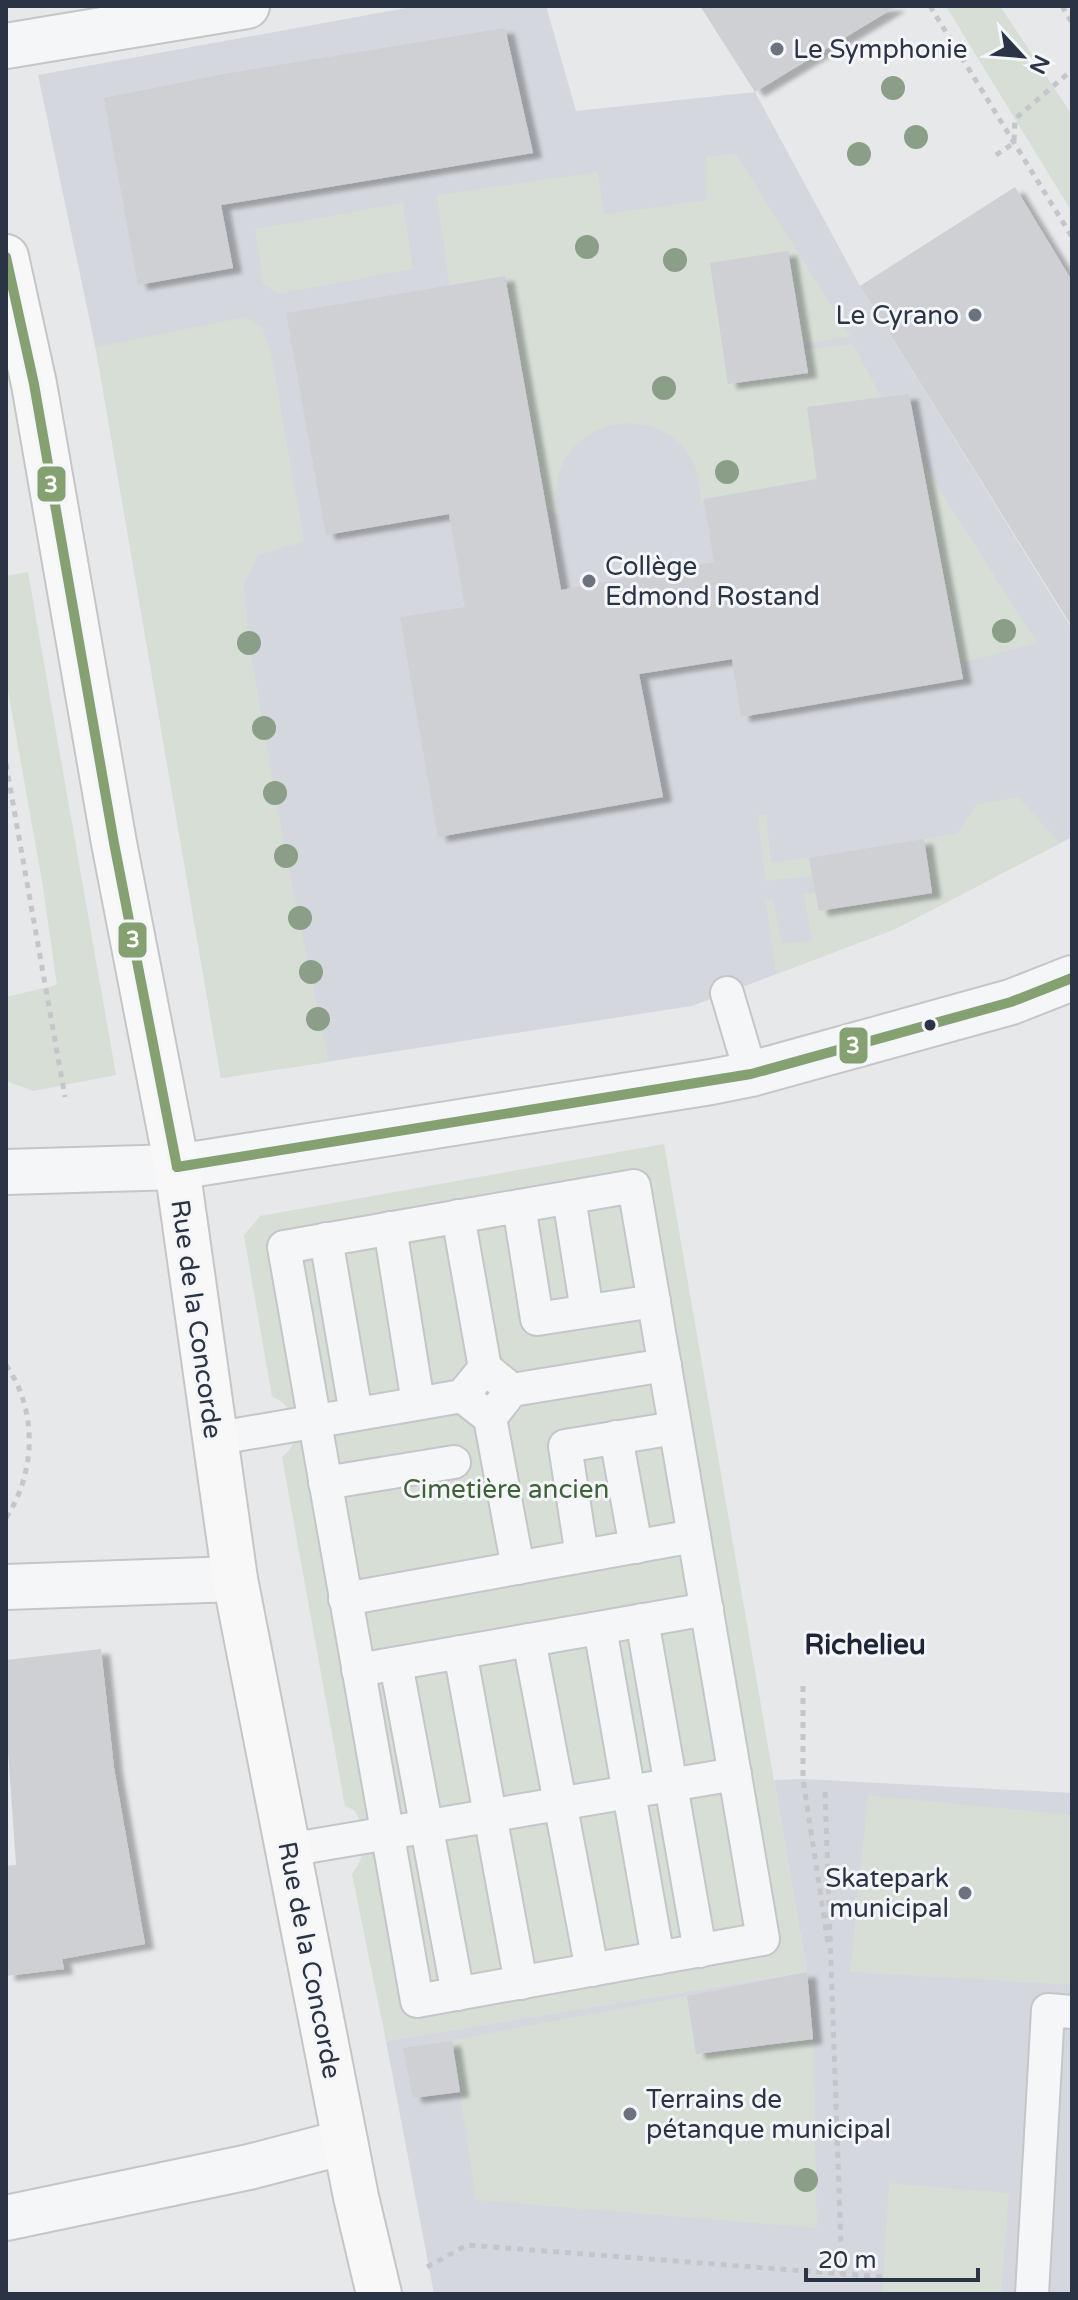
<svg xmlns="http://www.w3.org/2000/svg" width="1078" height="2300" viewBox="0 0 1078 2300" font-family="'Varela Round',sans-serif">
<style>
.built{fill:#d4d7dd}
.green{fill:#d6ded6}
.building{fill:#ced0d3;filter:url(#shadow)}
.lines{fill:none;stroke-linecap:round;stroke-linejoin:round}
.lane-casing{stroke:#c4c6c8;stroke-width:36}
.street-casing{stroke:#c4c6c8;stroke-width:48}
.secondary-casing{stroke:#c4c6c8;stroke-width:48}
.path{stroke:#c5c6ca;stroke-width:5;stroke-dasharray:6 6;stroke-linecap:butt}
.lane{stroke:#f5f6f7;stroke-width:32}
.street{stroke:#f5f6f7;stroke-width:44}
.secondary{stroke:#f8f8f8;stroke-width:44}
.bus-1-casing{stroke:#f4f6f9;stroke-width:16}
.bus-1{stroke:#85a171;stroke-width:10}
.tree{fill:#8a9e88}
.poi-dot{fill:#6c737f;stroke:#f4f6f9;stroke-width:3}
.bus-dot{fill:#2b3445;stroke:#f4f6f9;stroke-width:3}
.labels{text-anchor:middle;stroke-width:6;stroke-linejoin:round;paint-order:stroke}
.poi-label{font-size:26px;fill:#2b3445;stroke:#f4f6f9;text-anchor:start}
.street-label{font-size:26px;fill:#2b3445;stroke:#f4f6f9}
.park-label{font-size:26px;fill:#3f6138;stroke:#f4f6f9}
.neighbourhood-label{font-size:28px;font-weight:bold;fill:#1d2536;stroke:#f4f6f9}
.line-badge{stroke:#f4f6f9;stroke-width:3}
.badge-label{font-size:22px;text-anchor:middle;font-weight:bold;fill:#fff}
</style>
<defs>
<filter id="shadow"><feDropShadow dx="9" dy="5" stdDeviation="2" flood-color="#0004"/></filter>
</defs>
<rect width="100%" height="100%" fill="#e6e8ea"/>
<!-- built -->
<g class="built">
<path d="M 417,6 L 546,6 L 576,111 L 755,92 L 860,286 L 1072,629 L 1072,837 L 895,929 L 692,1006 L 221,1078 L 97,355 L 38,75 Z"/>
<path d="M 803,1779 L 1072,1793 L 1072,2294 L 434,2294 L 386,2041 L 807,1972 L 774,1780 Z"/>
</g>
<!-- green -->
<g class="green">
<path d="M 946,6 L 1000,6 L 1072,115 L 1072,212 Z"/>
<path d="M 736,154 L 851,337 L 803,343 L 789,251 L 710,263 L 728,384 L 808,373 L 804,350 L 853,344 L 881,397 L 808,407 L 815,463 L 885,403 L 1037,643 L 965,662 L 963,679 L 921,461 L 704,499 L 700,507 C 700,499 701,490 699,482 C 684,398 560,407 556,492 C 555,499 558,509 559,516 L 547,509 L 505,277 L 449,285 L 437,195 L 598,172 L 604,214 L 707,200 L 706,157 Z"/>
<path d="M 403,203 L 413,269 L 278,294 L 263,284 L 255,229 Z"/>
<path d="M 245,317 L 263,329 L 271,353 L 304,541 L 258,555 L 244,584 L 249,643 L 286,856 L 329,1062 L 221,1078 L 96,347 Z"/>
<path d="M 28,572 L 116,1075 L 33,1091 L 6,1081 L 6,997 L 57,985 L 42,881 L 6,679 L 6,576 Z"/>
<path d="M 1018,797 L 1060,843 L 895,929 L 776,974 L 766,901 L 773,900 L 782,944 L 812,940 L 804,894 L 815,892 L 819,911 L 931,893 L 924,839 L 957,833 L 977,804 Z"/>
<path d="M 766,814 L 771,862 L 809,858 L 812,876 L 765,881 L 758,815 Z"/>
<path d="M 664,1144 L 807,1972 L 386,2041 L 352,1874 C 367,1854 369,1831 354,1810 L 345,1806 L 282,1457 C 305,1442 296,1404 272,1397 L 244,1235 L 260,1216 Z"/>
<path d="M 868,1795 L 1072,1815 L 1072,1985 L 850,1972 Z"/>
<path d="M 687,1996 L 697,2054 L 813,2039 L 817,2228 L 476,2200 L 452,2040 Z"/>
<path d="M 889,2183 L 1009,2193 L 1001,2294 L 882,2294 Z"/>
</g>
<!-- building -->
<g class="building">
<path d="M 700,6 L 897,6 L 755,92 Z"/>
<path d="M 505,28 L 533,153 L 221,205 L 233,268 L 138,285 L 104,98 L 224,74 Z"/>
<path d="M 1015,187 L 1072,281 L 1072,627 L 860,286 Z"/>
<path d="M 788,251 L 808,373 L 728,384 L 710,263 Z"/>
<path d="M 505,276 L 561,590 L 714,562 L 704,499 L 817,479 L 807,407 L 909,394 L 963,679 L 741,717 L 732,659 L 639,674 L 663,797 L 438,837 L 400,617 L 465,607 L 449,514 L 326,535 L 286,313 Z"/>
<path d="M 924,839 L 932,893 L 819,911 L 809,858 Z"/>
<path d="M 101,1649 L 114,1768 L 145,1944 L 62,1959 L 64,1969 L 6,1976 L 6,1866 L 16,1865 L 6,1722 L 6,1660 Z"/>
<path d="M 807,1972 L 813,2039 L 696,2054 L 687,1996 Z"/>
<path d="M 452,2041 L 460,2092 L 413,2098 L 403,2048 Z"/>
</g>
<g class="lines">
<!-- lane casing -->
<g class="lane-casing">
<g id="lane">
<path d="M 727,993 L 751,1074"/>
<path d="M 634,1186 L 763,1939 L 417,2001 L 284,1247 Z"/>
<path d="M 569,1198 L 587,1311"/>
<path d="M 519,1206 L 537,1319 L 654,1301"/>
<path d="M 458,1216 L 485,1368"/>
<path d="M 390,1228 L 418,1403"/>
<path d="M 326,1239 L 356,1414"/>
<path d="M 512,1390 L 485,1368 L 462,1396 L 490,1418 L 512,1390 L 665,1365"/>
<path d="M 490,1418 L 518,1568"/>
<path d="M 616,1437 L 636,1547"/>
<path d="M 213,1439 L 462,1396"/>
<path d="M 325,1483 L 454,1462"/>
<path d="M 582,1556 L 565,1446 L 675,1428"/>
<path d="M 345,1599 L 694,1536"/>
<path d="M 642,1620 L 700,1951"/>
<path d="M 600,1628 L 658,1958"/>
<path d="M 529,1640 L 592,1970"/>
<path d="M 460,1652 L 521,1983"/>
<path d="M 396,1664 L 458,1994"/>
<path d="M 358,1670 L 707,1609"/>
<path d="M 288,1850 L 735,1774"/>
<path d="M 1032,2294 L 1048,2010 L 1072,2012"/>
</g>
</g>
<!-- street casing -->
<g class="street-casing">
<g id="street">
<path d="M 6,46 L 247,6"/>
<path d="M 6,1172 L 177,1167 L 711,1082 L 751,1074 L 1011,1002 L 1072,978"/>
<path d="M 6,1587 L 235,1579"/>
<path d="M 6,2218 L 249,2167 L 345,2142"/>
</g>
</g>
<!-- secondary casing -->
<g class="secondary-casing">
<path id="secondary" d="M 6,257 L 34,384 L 114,843 L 177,1167 L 235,1579 L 356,2197 L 379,2294"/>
</g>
<!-- path -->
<g class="path">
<path d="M 930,6 L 1072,237"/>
<path d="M 1062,6 L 1072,23"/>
<path d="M 996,155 L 1014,143 L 1015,119 L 1072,70"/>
<path d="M 6,764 L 65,1097"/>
<path d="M 6,1365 C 38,1411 36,1472 6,1518"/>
<path d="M 803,1686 L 803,1779 L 828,1943"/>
<path d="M 825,1792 L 842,2274"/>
<path d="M 427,2267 L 467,2245 L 883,2277"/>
</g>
<!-- lane -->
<use href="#lane" class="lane"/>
<!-- street -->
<use href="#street" class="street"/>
<!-- secondary -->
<use href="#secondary" class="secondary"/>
<!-- bus-1 casing -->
<g class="bus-1-casing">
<g id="bus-1">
<path d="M 6,257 L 34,384 L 114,843 L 177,1167"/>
<path d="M 177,1167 L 751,1074 L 1011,1002 L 1072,978"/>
</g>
</g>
<!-- bus-1 -->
<use href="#bus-1" class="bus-1"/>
</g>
<!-- trees -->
<g class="tree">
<circle cx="893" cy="88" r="12"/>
<circle cx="916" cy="137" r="12"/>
<circle cx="859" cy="154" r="12"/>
<circle cx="587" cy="247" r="12"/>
<circle cx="675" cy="260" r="12"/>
<circle cx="664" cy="388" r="12"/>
<circle cx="727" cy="472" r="12"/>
<circle cx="1004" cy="631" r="12"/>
<circle cx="249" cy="643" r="12"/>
<circle cx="264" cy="728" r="12"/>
<circle cx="275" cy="793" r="12"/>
<circle cx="286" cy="856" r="12"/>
<circle cx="300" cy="918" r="12"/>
<circle cx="311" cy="972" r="12"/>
<circle cx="318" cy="1019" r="12"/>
<circle cx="806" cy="2180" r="12"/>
</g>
<!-- markers -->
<g class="poi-dot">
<circle cx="777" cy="49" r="8"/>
<circle cx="975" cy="315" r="8"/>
<circle cx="589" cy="581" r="8"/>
<circle cx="965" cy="1893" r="8"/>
<circle cx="630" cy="2114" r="8"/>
</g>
<circle class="bus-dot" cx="930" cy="1025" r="7"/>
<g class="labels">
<!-- poi labels -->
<g class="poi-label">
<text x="793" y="58">Le Symphonie</text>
<text x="959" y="324" text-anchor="end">Le Cyrano</text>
<text x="605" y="575">Collège<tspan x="605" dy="30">Edmond Rostand</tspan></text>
<text x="949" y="1887" text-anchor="end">Skatepark<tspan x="949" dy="30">municipal</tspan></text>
<text x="646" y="2108">Terrains de<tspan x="646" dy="30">pétanque municipal</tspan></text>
</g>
<!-- street labels -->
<g class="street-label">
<text transform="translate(197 1319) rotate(82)" y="9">Rue de la Concorde</text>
<text transform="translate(310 1960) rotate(79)" y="9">Rue de la Concorde</text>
</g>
<!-- park labels -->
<g class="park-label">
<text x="506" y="1498">Cimetière ancien</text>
</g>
<!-- neighbourhood labels -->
<g class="neighbourhood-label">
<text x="865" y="1654">Richelieu</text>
</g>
</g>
<g class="line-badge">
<rect x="36" y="465" width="31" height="38" rx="8" fill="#85a171"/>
<rect x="117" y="921" width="31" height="38" rx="8" fill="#85a171"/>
<rect x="838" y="1026" width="31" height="39" rx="8" fill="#85a171"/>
</g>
<g class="badge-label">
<text x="51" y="492">3</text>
<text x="133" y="947">3</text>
<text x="853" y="1053">3</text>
</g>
<!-- border -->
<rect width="1078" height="2300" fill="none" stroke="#2b3445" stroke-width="16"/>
<!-- north arrow -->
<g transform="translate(1022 56) rotate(116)" stroke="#f4f6f9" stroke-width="6" paint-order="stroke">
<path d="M0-6L14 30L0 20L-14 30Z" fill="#2b3445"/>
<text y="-12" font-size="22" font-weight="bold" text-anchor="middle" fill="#2b3445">N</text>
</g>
<!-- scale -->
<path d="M806 2268v12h172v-12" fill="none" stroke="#2b3445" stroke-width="4"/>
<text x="818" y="2268" font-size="24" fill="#2b3445" stroke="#f4f6f9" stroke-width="6" paint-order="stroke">20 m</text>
</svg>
